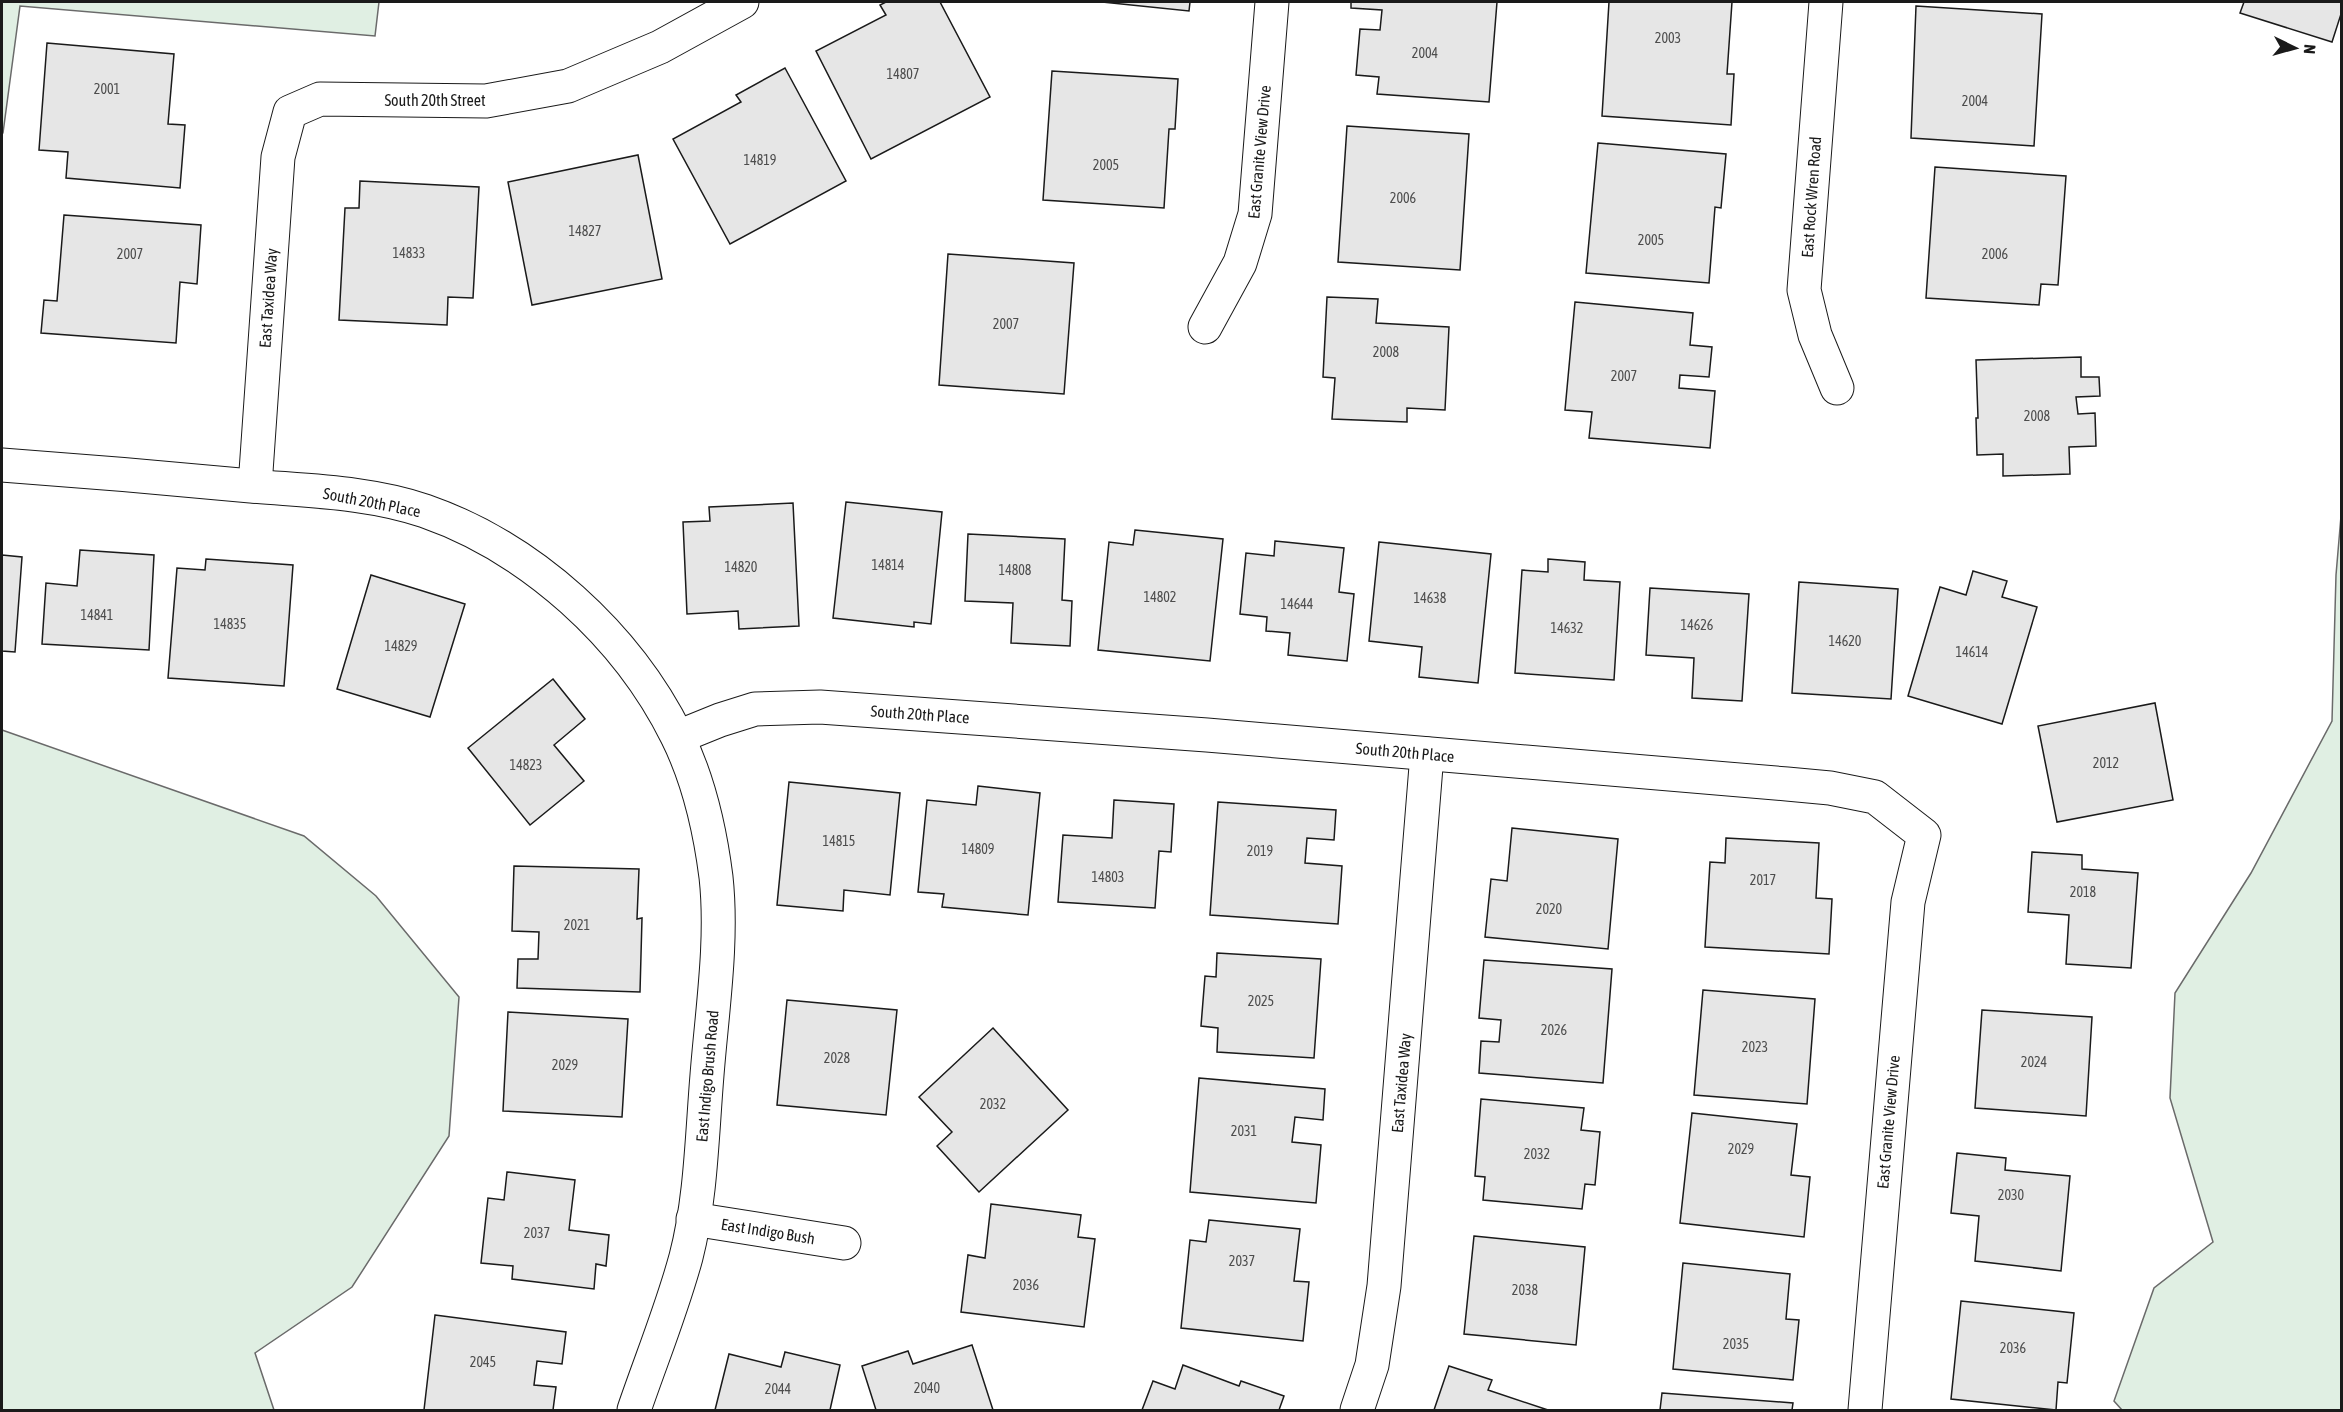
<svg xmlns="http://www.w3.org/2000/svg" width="2343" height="1412" viewBox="0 0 2343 1412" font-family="'Asap Condensed',sans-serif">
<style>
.green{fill:#e0efe3;stroke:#6a6a6a;stroke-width:1.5}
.building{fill:#e6e6e6;stroke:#1a1a1a;stroke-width:1.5}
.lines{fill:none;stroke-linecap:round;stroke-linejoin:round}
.street-casing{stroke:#1a1a1a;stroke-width:35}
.street{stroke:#fff;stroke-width:33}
.labels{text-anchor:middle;stroke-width:4.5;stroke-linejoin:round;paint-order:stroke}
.number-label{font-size:14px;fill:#4d4d4d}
.street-label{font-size:16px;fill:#1a1a1a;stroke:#fff}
</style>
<rect width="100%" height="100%" fill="#fff"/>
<!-- green -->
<g class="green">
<path d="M 2,2 L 379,2 L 375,36 L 20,6 L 3,133 L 2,134 Z"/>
<path d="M 2341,516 L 2341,1410 L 2122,1410 L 2114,1401 L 2154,1288 L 2213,1242 L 2170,1098 L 2175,993 L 2251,873 L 2332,721 L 2336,575 Z"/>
<path d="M 2,730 L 304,836 L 376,896 L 459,997 L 449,1136 L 352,1287 L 255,1353 L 274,1410 L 2,1410 Z"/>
</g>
<!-- building -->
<g class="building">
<path d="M 886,2 L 940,2 L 990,97 L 871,159 L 816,51 L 886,15 L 880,5 Z"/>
<path d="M 1102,2 L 1190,2 L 1189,11 Z"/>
<path d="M 1351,2 L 1497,2 L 1489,102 L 1377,94 L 1379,77 L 1356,75 L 1360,29 L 1380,30 L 1382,10 L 1351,8 Z"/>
<path d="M 1609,2 L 1732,2 L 1727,74 L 1734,74 L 1731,125 L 1602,116 Z"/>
<path d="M 2244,2 L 2342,2 L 2342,11 L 2332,42 L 2240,13 Z"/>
<path d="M 1916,6 L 2042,14 L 2034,146 L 1911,138 Z"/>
<path d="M 47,43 L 174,54 L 168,124 L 185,125 L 180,188 L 66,178 L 68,152 L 39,150 Z"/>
<path d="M 785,68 L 846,181 L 730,244 L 673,139 L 741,102 L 736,95 Z"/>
<path d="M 1052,71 L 1178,79 L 1175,129 L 1169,129 L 1164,208 L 1043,200 Z"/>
<path d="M 1347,126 L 1469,134 L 1460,270 L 1338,262 Z"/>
<path d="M 1598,143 L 1726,154 L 1721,208 L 1715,207 L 1709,283 L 1586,273 Z"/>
<path d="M 638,155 L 662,279 L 532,305 L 508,182 Z"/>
<path d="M 1935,167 L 2066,176 L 2058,285 L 2041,284 L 2039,305 L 1926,298 Z"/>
<path d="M 360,181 L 479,187 L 473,298 L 448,297 L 447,325 L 339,320 L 345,208 L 359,208 Z"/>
<path d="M 64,215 L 201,225 L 197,284 L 180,282 L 176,343 L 41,333 L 44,300 L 57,301 Z"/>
<path d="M 948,254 L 1074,263 L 1064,394 L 939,385 Z"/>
<path d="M 1327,297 L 1378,299 L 1376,323 L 1449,327 L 1445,410 L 1407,408 L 1407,422 L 1332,419 L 1335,378 L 1323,377 Z"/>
<path d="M 1575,302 L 1693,313 L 1690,345 L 1712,347 L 1709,377 L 1680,375 L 1679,388 L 1715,391 L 1710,448 L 1589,438 L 1592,412 L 1565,410 Z"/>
<path d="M 2081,357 L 2081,377 L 2099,377 L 2100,396 L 2076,397 L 2078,414 L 2095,413 L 2096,446 L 2069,447 L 2070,474 L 2003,476 L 2003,454 L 1977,455 L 1976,418 L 1978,418 L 1976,360 Z"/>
<path d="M 846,502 L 942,512 L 931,624 L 914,622 L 914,627 L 833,618 Z"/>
<path d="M 793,503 L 799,626 L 739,629 L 738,611 L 687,614 L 683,522 L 710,521 L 709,507 Z"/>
<path d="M 1135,530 L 1223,539 L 1210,661 L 1098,650 L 1109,542 L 1133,545 Z"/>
<path d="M 968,534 L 1065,539 L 1062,600 L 1072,601 L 1070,646 L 1011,643 L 1013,603 L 965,601 Z"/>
<path d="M 1275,541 L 1344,548 L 1339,592 L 1354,594 L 1347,661 L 1288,655 L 1290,633 L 1266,631 L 1267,617 L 1240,614 L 1246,553 L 1274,556 Z"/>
<path d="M 1379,542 L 1491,554 L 1478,683 L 1419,677 L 1422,647 L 1369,641 Z"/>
<path d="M 80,550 L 154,555 L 149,650 L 42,644 L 46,583 L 77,586 Z"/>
<path d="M 2,555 L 22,557 L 15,652 L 2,651 Z"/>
<path d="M 206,559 L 293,565 L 284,686 L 168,678 L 177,568 L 205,570 Z"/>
<path d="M 1548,559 L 1585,562 L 1584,580 L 1620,582 L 1614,680 L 1515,673 L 1522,570 L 1548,572 Z"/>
<path d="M 1973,571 L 2007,581 L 2002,597 L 2037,607 L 2002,724 L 1908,696 L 1940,587 L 1966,595 Z"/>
<path d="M 371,575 L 465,604 L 430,717 L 337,689 Z"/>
<path d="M 1799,582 L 1898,589 L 1891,699 L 1792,693 Z"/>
<path d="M 1650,588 L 1749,594 L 1742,701 L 1692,698 L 1694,658 L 1646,655 Z"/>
<path d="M 553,679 L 585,719 L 554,745 L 584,781 L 530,825 L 468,748 Z"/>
<path d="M 2155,703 L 2173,800 L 2057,822 L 2038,726 Z"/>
<path d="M 789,782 L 900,793 L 890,895 L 844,890 L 843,911 L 777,905 Z"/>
<path d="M 978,786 L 1040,793 L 1028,915 L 942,907 L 944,894 L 918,892 L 927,800 L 976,805 Z"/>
<path d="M 1114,800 L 1174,804 L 1171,852 L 1159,851 L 1155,908 L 1058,902 L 1063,835 L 1112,838 Z"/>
<path d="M 1218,802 L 1336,810 L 1334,840 L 1307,838 L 1305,863 L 1342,866 L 1338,924 L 1210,915 Z"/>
<path d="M 1512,828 L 1618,839 L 1608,949 L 1485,937 L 1491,879 L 1507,881 Z"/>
<path d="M 1726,838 L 1819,843 L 1816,898 L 1832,899 L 1829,954 L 1705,947 L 1710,862 L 1725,863 Z"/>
<path d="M 2032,852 L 2082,855 L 2082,869 L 2138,873 L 2131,968 L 2066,964 L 2069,915 L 2028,912 Z"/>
<path d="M 514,866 L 639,869 L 637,919 L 642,918 L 640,992 L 517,988 L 518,959 L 538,959 L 539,932 L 512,931 Z"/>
<path d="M 1217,953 L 1321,959 L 1314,1058 L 1217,1052 L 1218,1028 L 1201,1026 L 1205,976 L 1216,977 Z"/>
<path d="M 1484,960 L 1612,969 L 1603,1083 L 1479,1073 L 1481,1041 L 1499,1042 L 1501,1020 L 1479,1018 Z"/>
<path d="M 1703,990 L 1815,999 L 1807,1104 L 1694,1095 Z"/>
<path d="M 787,1000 L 897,1010 L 886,1115 L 777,1105 Z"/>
<path d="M 1982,1010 L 2092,1017 L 2086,1116 L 1975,1108 Z"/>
<path d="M 508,1012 L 628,1019 L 622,1117 L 503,1111 Z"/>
<path d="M 993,1028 L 1068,1110 L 979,1192 L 937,1146 L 952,1132 L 919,1097 Z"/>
<path d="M 1199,1078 L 1325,1089 L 1323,1120 L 1295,1117 L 1292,1142 L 1321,1145 L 1316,1203 L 1190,1192 Z"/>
<path d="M 1481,1099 L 1584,1108 L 1581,1130 L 1600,1132 L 1595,1185 L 1585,1184 L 1582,1209 L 1483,1200 L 1485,1177 L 1475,1176 Z"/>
<path d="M 1692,1113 L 1797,1124 L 1791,1175 L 1810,1177 L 1804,1237 L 1680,1223 Z"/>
<path d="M 1957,1153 L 2006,1158 L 2005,1170 L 2070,1176 L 2061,1271 L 1975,1261 L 1979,1216 L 1951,1213 Z"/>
<path d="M 507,1172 L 575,1180 L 569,1230 L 609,1235 L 606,1266 L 596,1264 L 594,1289 L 512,1279 L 513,1266 L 481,1263 L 488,1198 L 504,1200 Z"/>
<path d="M 991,1204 L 1081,1215 L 1078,1237 L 1095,1239 L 1084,1327 L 961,1312 L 968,1255 L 985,1258 Z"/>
<path d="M 1209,1220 L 1300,1229 L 1294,1281 L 1309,1282 L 1303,1341 L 1181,1328 L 1190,1240 L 1206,1242 Z"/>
<path d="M 1474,1236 L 1585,1247 L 1576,1345 L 1464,1334 Z"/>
<path d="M 1683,1263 L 1790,1274 L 1786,1319 L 1799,1320 L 1793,1380 L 1673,1369 Z"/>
<path d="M 1961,1301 L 2074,1313 L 2067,1383 L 2058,1382 L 2056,1410 L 1951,1399 Z"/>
<path d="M 435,1315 L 566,1332 L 562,1364 L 537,1361 L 534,1385 L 556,1387 L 553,1410 L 424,1410 Z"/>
<path d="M 972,1345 L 993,1410 L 876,1410 L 862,1366 L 908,1351 L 913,1364 Z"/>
<path d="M 785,1352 L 840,1365 L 830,1410 L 715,1410 L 729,1354 L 781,1367 Z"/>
<path d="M 1183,1365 L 1239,1386 L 1241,1381 L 1284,1396 L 1279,1410 L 1142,1410 L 1153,1381 L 1175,1389 Z"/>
<path d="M 1449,1366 L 1492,1380 L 1488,1390 L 1548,1410 L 1434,1410 Z"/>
<path d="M 1662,1393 L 1793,1403 L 1792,1410 L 1660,1410 Z"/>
</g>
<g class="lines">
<!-- street casing -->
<g class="street-casing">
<g id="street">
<path d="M 1826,2 L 1804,290 L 1815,335 L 1837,388"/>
<path d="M 1205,327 L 1240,263 L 1255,214 L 1272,2"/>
<path d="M 2,465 C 85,471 168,478 251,486 C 308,491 370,492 425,511 C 531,548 627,635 677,736 C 698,778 710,830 716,877 C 723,941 712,1011 707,1075 C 702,1135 701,1199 686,1257 C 672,1309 651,1360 634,1410"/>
<path d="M 255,486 L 278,157 L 290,112 L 320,99 L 486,101 L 568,86 L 660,47 L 742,2"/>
<path d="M 678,737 L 720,720 L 755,709 L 820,707 L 1207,735 L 1787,784 L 1830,788 L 1875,797 L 1924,835 L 1908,902 L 1865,1410"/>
<path d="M 693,1219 L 844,1243"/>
<path d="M 1357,1410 L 1372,1365 L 1384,1286 L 1427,754"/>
</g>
</g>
<!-- street -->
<use href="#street" class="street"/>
</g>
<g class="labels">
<!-- number labels -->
<g class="number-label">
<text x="1668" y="43">2003</text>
<text x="1425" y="58">2004</text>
<text x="903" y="79">14807</text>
<text x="107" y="94">2001</text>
<text x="1975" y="106">2004</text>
<text x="760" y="165">14819</text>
<text x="1106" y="170">2005</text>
<text x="1403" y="203">2006</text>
<text x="585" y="236">14827</text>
<text x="1651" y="245">2005</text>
<text x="409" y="258">14833</text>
<text x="130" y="259">2007</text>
<text x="1995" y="259">2006</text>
<text x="1006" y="329">2007</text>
<text x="1386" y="357">2008</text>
<text x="1624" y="381">2007</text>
<text x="2037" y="421">2008</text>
<text x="888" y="570">14814</text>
<text x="741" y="572">14820</text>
<text x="1015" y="575">14808</text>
<text x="1160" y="602">14802</text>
<text x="1430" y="603">14638</text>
<text x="1297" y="609">14644</text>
<text x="97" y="620">14841</text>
<text x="230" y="629">14835</text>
<text x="1697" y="630">14626</text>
<text x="1567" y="633">14632</text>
<text x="1845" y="646">14620</text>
<text x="401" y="651">14829</text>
<text x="1972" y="657">14614</text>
<text x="2106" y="768">2012</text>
<text x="526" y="770">14823</text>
<text x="839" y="846">14815</text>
<text x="978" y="854">14809</text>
<text x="1260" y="856">2019</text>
<text x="1108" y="882">14803</text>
<text x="1763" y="885">2017</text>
<text x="2083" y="897">2018</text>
<text x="1549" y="914">2020</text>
<text x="577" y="930">2021</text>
<text x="1261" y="1006">2025</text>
<text x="1554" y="1035">2026</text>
<text x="1755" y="1052">2023</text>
<text x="837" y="1063">2028</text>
<text x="2034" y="1067">2024</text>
<text x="565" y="1070">2029</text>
<text x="993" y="1109">2032</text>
<text x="1244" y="1136">2031</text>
<text x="1741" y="1154">2029</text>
<text x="1537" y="1159">2032</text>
<text x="2011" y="1200">2030</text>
<text x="537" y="1238">2037</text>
<text x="1242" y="1266">2037</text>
<text x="1026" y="1290">2036</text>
<text x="1525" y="1295">2038</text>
<text x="1736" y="1349">2035</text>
<text x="2013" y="1353">2036</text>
<text x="483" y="1367">2045</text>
<text x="927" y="1393">2040</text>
<text x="778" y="1394">2044</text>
</g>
<!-- street labels -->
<g class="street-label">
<text x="435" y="106">South 20th Street</text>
<text transform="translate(1259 152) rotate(-85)" y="6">East Granite View Drive</text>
<text transform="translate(1811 197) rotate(-86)" y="6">East Rock Wren Road</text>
<text transform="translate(268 298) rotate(-86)" y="6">East Taxidea Way</text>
<text transform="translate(372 502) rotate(11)" y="6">South 20th Place</text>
<text transform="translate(920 714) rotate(4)" y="6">South 20th Place</text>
<text transform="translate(1405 752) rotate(5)" y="6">South 20th Place</text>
<text transform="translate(707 1076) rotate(-85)" y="6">East Indigo Brush Road</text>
<text transform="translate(1401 1083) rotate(-85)" y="6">East Taxidea Way</text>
<text transform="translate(1888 1122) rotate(-85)" y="6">East Granite View Drive</text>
<text transform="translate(768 1231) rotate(9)" y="6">East Indigo Bush</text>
</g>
</g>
<!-- border -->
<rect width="2343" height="1412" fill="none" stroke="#1a1a1a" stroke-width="6"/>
<!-- north arrow -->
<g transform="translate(2295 48) rotate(95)" stroke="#ffffff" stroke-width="4.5" paint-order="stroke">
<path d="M0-4.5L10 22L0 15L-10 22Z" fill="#1a1a1a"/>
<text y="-9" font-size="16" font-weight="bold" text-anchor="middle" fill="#1a1a1a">N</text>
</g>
</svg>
